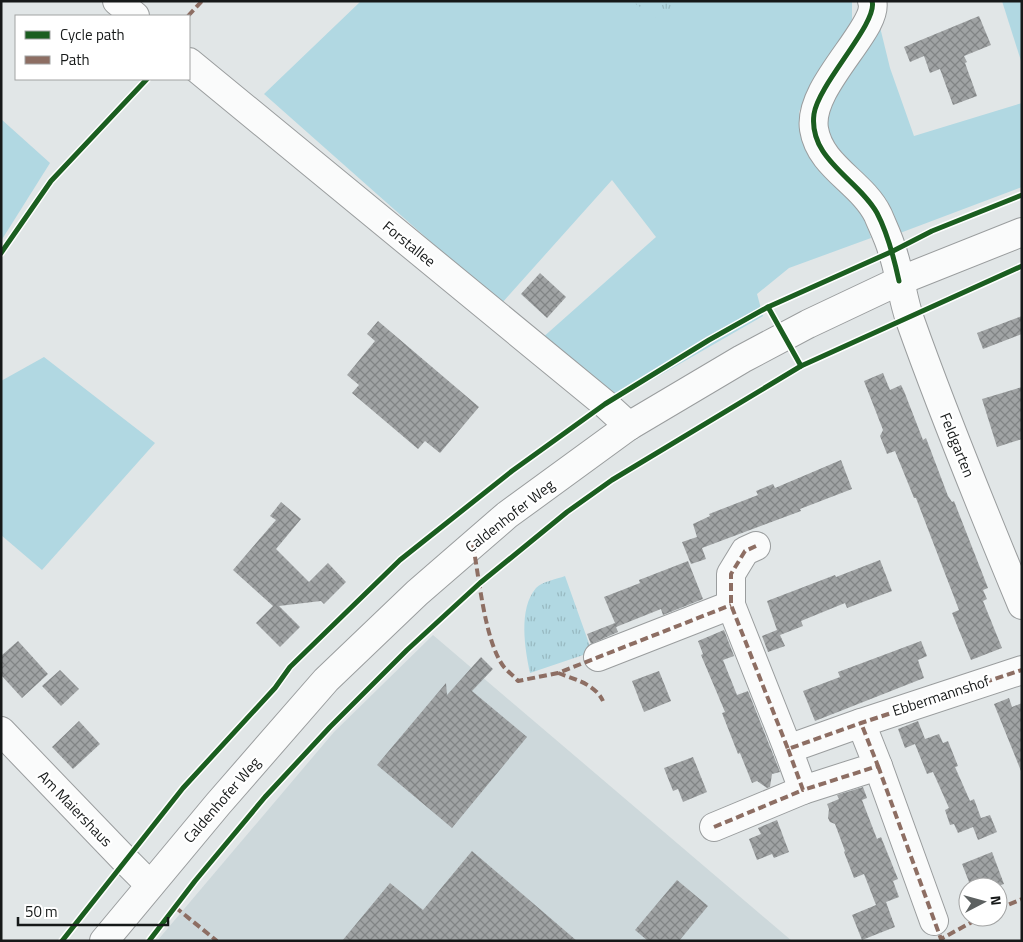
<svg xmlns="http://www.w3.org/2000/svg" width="1023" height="942" viewBox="0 0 1023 942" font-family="'Titillium Web',sans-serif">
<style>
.built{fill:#cdd8db}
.green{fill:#b1d8e2}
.park{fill:url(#park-tufts)}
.building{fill:url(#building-cross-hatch)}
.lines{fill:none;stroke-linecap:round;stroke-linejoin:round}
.minor-casing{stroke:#9a9d9e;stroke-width:30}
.major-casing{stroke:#9a9d9e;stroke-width:30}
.minor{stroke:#fafbfb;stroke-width:28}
.major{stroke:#fafbfb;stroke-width:28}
.quiet{stroke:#8d6e63;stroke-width:4;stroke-dasharray:8 4;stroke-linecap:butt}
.cycleway-casing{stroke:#fff;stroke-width:8}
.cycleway{stroke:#1b5e20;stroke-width:5}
.labels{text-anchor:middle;stroke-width:4.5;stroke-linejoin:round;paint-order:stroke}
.street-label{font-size:15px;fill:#161919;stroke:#fff}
</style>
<defs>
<pattern id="park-tufts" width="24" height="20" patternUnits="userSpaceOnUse" patternTransform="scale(1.25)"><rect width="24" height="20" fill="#b1d8e2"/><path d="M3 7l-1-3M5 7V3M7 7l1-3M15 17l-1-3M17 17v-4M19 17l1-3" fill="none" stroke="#98b9c1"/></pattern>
<pattern id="building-cross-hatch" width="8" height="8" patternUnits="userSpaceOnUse" patternTransform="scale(1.25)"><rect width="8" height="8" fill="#a0a3a4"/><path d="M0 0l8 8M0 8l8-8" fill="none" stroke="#818485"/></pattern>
</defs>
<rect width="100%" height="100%" fill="#e1e6e7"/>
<!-- built -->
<path class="built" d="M 433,635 L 792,941 L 157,941 L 334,732 Z"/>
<!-- green -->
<g class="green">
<path d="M 361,1 L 852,1 L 852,20 L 839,47 L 811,83 L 799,112 L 802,133 L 860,204 L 871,238 L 789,268 L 757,294 L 763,316 L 596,412 L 541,339 L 656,237 L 612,180 L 501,304 L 264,94 Z"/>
<path d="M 1002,1 L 1022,1 L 1022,64 Z"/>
<path d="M 879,23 L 890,68 L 914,136 L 1022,103 L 1022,187 L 900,233 L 875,190 L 826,138 L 829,96 Z"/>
<path d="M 1,119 L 50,163 L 1,241 Z"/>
<path d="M 44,357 L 155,443 L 42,570 L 1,535 L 1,381 Z"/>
</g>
<!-- park -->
<g class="park">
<path d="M 631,1 L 688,1 L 666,24 Z"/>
<path d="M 565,576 L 592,652 L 530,673 C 525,649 518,609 536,588 C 541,582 557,579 565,576 Z"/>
</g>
<!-- building -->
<g class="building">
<path d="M 979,16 L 991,45 L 964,56 L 967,62 L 965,63 L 977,96 L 953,105 L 940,69 L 930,73 L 924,56 L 910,62 L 904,47 Z"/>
<path d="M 540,273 L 566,297 L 547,318 L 521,294 Z"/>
<path d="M 1022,316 L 1022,334 L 983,349 L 977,333 Z"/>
<path d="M 378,321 L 479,407 L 440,453 L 425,441 L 418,449 L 352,393 L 359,385 L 347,375 L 375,341 L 367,334 Z"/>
<path d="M 883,373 L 890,390 L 901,385 L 904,391 L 923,440 L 926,438 L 948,496 L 952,502 L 954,501 L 988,588 L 983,590 L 987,599 L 983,601 L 1002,648 L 971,660 L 952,613 L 959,610 L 916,498 L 914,498 L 895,451 L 887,454 L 880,436 L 883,430 L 864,381 Z"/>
<path d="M 1022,387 L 1022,439 L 997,447 L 982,399 Z"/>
<path d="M 841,460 L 852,489 L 800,509 L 801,511 L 702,548 L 706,559 L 691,564 L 682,542 L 697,537 L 693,524 L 710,516 L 709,514 L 758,495 L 756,491 L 773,484 L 775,488 Z"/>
<path d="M 281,502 L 301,519 L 276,549 L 309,582 L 328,563 L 346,582 L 324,604 L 321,601 L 279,606 L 300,627 L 280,647 L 256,623 L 273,606 L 233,570 L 276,520 L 270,516 Z"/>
<path d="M 880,560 L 892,591 L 847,608 L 845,603 L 801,621 L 803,626 L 780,635 L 785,646 L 768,652 L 762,636 L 777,630 L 767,601 L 835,575 L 836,577 Z"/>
<path d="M 688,561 L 703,599 L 663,615 L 661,609 L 616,627 L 618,632 L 591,644 L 587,634 L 615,623 L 604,597 L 640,583 L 639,580 Z"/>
<path d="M 724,630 L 734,656 L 723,660 L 737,695 L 748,691 L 780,772 L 772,774 L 770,787 L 767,788 L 757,781 L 752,783 L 740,753 L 738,754 L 722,713 L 725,712 L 701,655 L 703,654 L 698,641 Z"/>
<path d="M 18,641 L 48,674 L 22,698 L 1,675 L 1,656 Z"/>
<path d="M 921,641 L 927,656 L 918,660 L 924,678 L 815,721 L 803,691 L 840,677 L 838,672 Z"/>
<path d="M 481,657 L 493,669 L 472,691 L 527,737 L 452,828 L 377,765 L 446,683 L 447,695 Z"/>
<path d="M 60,670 L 79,689 L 61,706 L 42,686 Z"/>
<path d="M 659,671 L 671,701 L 644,712 L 632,681 Z"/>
<path d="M 1009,698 L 1012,707 L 1022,703 L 1021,771 L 994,704 Z"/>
<path d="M 79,721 L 100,744 L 73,769 L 52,747 Z"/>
<path d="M 918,721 L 925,739 L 939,734 L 943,743 L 948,741 L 958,766 L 955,767 L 970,801 L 974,799 L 981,818 L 990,815 L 997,832 L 978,840 L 973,827 L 958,833 L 954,824 L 950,825 L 945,810 L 949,808 L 933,772 L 927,774 L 915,744 L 905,748 L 898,729 Z"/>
<path d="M 693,757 L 707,792 L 683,802 L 678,789 L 673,791 L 664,768 Z"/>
<path d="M 863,787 L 867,798 L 862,800 L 877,839 L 881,837 L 898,879 L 893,881 L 899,897 L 886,902 L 895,927 L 862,940 L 852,915 L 876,905 L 864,874 L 854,878 L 844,852 L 845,851 L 835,824 L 830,822 L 828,818 L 829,809 L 827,804 L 839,799 L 837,795 Z"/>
<path d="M 777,820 L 789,852 L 774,858 L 772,854 L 757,860 L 749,839 L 761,834 L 758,828 Z"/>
<path d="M 472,851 L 577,941 L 342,941 L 390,883 L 423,910 Z"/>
<path d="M 992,852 L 1004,884 L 995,887 L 971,887 L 962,864 Z"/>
<path d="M 677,880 L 708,906 L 679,941 L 648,941 L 635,930 Z"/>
</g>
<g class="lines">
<!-- minor casing -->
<g class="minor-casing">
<g id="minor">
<path d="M 117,1 L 135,16"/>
<path d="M 872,1 C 881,27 807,86 814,129 C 820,167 862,182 878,215 C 883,227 889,239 892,250 C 900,273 902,297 910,320 C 944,416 983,511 1022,605"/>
<path d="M 189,62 L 605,404 L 629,426"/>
<path d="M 756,546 L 745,551 L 731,574 L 731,605 L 788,749 L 861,723 L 1022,670"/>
<path d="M 598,657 L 731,605"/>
<path d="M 1,731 L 125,860 L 150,885"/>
<path d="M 788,749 L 803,790 L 878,766 L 861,723"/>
<path d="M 878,766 L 934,921"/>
<path d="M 714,827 L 803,790"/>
</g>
</g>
<!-- major casing -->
<g class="major-casing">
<path id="major" d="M 104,941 L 218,804 L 326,680 L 417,593 L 507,515 L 629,426 L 742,359 L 808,324 L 899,281 L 1022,232"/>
</g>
<!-- minor -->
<use href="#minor" class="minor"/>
<!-- major -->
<use href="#major" class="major"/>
<!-- quiet -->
<g class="quiet">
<path d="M 188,16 L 202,1"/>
<path d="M 473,545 C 479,577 485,643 504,667 C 508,672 514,676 518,681 L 558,673 L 731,605"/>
<path d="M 756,546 L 745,551 L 731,574 L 731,605 L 788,749 L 861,723 L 1022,670"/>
<path d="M 558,673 C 574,679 595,684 603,701"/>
<path d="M 788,749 L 803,790 L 878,766 L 861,723"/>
<path d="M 878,766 L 941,939 L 981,917"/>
<path d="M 714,827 L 803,790"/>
<path d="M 175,907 L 217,941"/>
<path d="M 998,909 L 1022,899"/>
</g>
<!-- cycleway casing -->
<g class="cycleway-casing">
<g id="cycleway">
<path d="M 872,1 C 879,22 818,84 814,114 C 808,159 858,179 877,213 C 888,234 894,258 899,281"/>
<path d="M 1,253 L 51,181 L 147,79"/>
<path d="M 768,307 L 801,366"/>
<path d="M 62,941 L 183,788 L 275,688 L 290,667 L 400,560 L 512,471 L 605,404 L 709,340 L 768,307 L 893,251 L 932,231 L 1022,195"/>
<path d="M 149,941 L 195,881 L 265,797 L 330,727 L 407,650 L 480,583 L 567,512 L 612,480 L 801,366 L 1022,266"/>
</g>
</g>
<!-- cycleway -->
<use href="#cycleway" class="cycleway"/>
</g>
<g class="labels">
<!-- street labels -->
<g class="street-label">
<text transform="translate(409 244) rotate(39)" y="5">Forstallee</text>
<text transform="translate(957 445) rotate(68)" y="5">Feldgarten</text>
<text transform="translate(510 516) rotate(-38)" y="5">Caldenhofer Weg</text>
<text transform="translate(941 696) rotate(-18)" y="5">Ebbermannshof</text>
<text transform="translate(222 800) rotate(-49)" y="5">Caldenhofer Weg</text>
<text transform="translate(75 809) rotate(46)" y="5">Am Maiershaus</text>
</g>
</g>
<!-- border -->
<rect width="1023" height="942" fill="none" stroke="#161919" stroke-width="5"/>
<!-- legend -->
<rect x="15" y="15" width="175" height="65" fill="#ffffff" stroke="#a2a3a3"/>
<rect x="25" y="31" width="25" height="8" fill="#1b5e20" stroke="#a2a3a3"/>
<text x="60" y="40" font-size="15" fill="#161919">Cycle path</text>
<rect x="25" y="56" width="25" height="8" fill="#8d6e63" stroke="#a2a3a3"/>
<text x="60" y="65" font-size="15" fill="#161919">Path</text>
<!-- north arrow -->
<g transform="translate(983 902) rotate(84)"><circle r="24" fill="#ffffff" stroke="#a2a3a3"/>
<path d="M0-4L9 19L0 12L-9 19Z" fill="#5d6161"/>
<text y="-8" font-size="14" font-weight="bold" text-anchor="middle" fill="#161919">N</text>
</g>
<!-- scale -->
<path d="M18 917v8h150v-8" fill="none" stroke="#161919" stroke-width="2.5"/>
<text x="25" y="917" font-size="15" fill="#161919" stroke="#ffffff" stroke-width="4" paint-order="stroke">50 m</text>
</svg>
